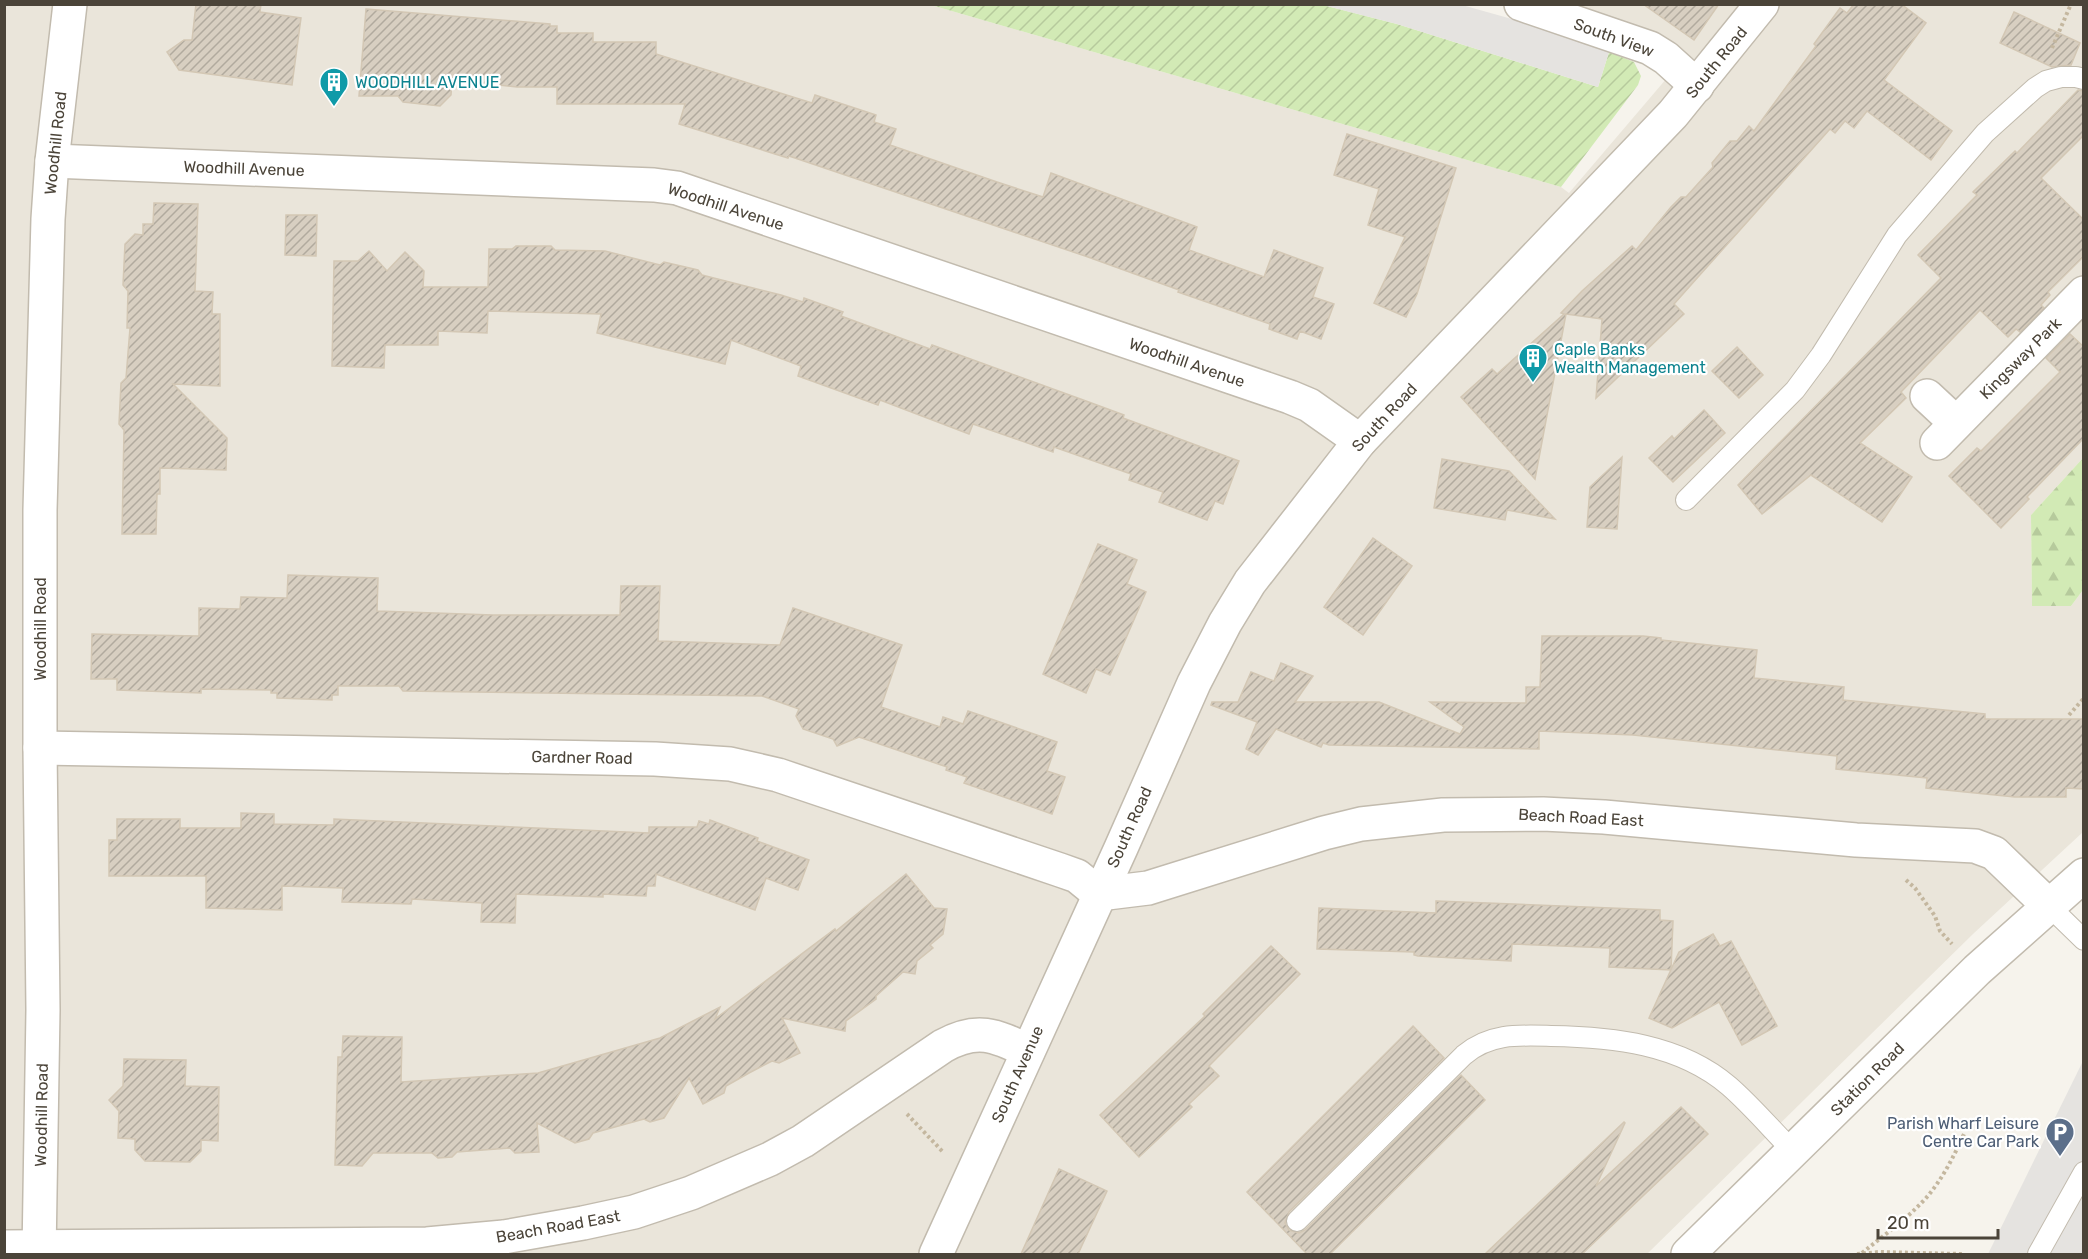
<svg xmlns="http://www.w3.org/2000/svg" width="2088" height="1259" viewBox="0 0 2088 1259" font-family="Rubik,sans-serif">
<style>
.residential{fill:#eae5da}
.forest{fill:url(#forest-firs)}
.garden{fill:url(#garden-furrows)}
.parking{fill:#e5e3e0}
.building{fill:url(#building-hatch);stroke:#d3c7b4;stroke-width:1.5}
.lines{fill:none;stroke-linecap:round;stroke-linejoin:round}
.lane-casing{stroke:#c2bbae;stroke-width:22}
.street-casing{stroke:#c2bbae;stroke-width:36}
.path{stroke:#c4b79f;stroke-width:4;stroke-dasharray:3 3;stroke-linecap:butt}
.lane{stroke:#fff;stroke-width:20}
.street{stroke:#fff;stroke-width:33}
.labels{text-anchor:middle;stroke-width:4.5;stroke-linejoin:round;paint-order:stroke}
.street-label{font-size:16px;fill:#4b4439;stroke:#fff}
.culture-label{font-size:16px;fill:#0d838f;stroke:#fff;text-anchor:start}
.service-label{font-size:16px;fill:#4e5e75;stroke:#fff;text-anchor:end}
</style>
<defs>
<pattern id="forest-firs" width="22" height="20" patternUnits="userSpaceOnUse" patternTransform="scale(1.5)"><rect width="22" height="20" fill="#d2eab5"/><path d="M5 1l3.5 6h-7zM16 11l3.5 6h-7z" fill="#b6ca9c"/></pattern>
<pattern id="garden-furrows" width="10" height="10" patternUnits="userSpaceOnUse" patternTransform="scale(1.5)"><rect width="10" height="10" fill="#d2eab5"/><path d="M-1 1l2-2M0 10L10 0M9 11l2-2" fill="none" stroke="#b6ca9c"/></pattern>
<pattern id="building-hatch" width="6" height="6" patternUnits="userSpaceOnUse" patternTransform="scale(1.5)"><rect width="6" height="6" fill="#d8cfc1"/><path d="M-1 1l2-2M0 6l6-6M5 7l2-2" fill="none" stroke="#b1aa9e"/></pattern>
</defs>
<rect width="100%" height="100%" fill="#f6f3ec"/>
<!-- residential -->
<path class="residential" d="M 5,5 L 931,5 L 1561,187 L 1569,193 L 1684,58 L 1676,43 L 1566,5 L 2083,5 L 2083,458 L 2031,515 L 2032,606 L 2071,606 L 2083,590 L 2083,832 L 1973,934 L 1647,1254 L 5,1254 Z"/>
<!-- forest -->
<path class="forest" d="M 2083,458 L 2083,590 L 2071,606 L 2032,606 L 2031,515 Z"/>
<!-- garden -->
<path class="garden" d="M 931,5 L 1323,5 L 1397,24 L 1598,87 L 1609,52 L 1634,62 L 1641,76 L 1638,85 L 1561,187 Z"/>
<!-- parking -->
<g class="parking">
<path d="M 1323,5 L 1462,5 L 1519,21 L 1609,52 L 1598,87 L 1397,24 Z"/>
<path d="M 2083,1061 L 2083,1254 L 1988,1254 Z"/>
</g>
<!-- building -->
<g class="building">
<path d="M 196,4 L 261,4 L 260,12 L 301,18 L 292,85 L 179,70 L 167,52 L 184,40 L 192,40 Z"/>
<path d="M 1643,4 L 1719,4 L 1694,40 Z"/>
<path d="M 1854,4 L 1901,4 L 1926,23 L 1884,80 L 1952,131 L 1931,160 L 1867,111 L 1854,128 L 1845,121 L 1835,133 L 1830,129 L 1674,304 L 1684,314 L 1596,398 L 1602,319 L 1566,314 L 1535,479 L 1461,397 L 1492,369 L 1497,374 L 1564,314 L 1561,313 L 1582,291 L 1632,246 L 1636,250 L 1671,207 L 1681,197 L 1686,197 L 1713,167 L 1712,163 L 1730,141 L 1737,141 L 1749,126 L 1754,131 L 1816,46 L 1814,44 L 1840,8 L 1847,13 Z"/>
<path d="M 366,9 L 550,24 L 550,26 L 557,26 L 557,33 L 593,33 L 593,42 L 656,42 L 656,54 L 812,103 L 815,95 L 876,115 L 874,122 L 896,129 L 890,145 L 997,182 L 1043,197 L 1051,173 L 1197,227 L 1189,250 L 1264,277 L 1274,250 L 1323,268 L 1313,297 L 1334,304 L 1321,339 L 1300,331 L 1297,339 L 1269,329 L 1270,324 L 1178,292 L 1179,290 L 1088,257 L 789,156 L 788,158 L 679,124 L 685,104 L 557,104 L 557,87 L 517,87 L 452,80 L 451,95 L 440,106 L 403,102 L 398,96 L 359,96 Z"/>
<path d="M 2014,12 L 2080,43 L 2071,65 L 2052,67 L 2000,43 Z"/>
<path d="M 2078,90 L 2084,91 L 2084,135 L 2041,178 L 2084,220 L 2084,256 L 2048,292 L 2050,295 L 2041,305 L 2044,308 L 2020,332 L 2016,329 L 2008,337 L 1980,310 L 1901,392 L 1906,398 L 1860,443 L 1912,477 L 1882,522 L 1811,475 L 1762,514 L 1738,485 L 1941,278 L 1918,255 L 1977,195 L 1973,192 L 2015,151 L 2017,153 Z"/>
<path d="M 1347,134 L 1456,168 L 1417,294 L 1406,317 L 1374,303 L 1405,237 L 1368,225 L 1379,189 L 1334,175 Z"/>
<path d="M 154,203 L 198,204 L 195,291 L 213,292 L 212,314 L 220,314 L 220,386 L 173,384 L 227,438 L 226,470 L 160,468 L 160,494 L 157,494 L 156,534 L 122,534 L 124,430 L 119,424 L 121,383 L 126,378 L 130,328 L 127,328 L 128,291 L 123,285 L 125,244 L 135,234 L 143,235 L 143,224 L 153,224 Z"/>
<path d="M 286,215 L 317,215 L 316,256 L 285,255 Z"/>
<path d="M 516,246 L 551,246 L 555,250 L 605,251 L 660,265 L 664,262 L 698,270 L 702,275 L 781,295 L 803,302 L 804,298 L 843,312 L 841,316 L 930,349 L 932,345 L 1086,401 L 1124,415 L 1123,418 L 1239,461 L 1223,504 L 1215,501 L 1207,520 L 1159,502 L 1163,492 L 1129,480 L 1131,474 L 1054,447 L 1053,452 L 973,424 L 969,434 L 880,400 L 878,405 L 798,376 L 801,366 L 731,340 L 725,364 L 597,333 L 601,314 L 488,311 L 487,333 L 438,331 L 438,345 L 385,345 L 384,368 L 332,366 L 334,261 L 358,261 L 369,251 L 387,271 L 405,252 L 424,271 L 423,287 L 488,287 L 489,249 L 512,249 Z"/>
<path d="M 2070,334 L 2084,347 L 2084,438 L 2027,497 L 2029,499 L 2001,528 L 1949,476 L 1977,448 L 1981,451 L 2060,372 L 2046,358 Z"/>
<path d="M 1737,347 L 1763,375 L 1739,398 L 1712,371 Z"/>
<path d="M 1704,410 L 1725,433 L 1673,482 L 1649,458 L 1672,436 L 1674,439 Z"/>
<path d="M 1622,457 L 1617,529 L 1587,527 L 1590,487 Z"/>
<path d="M 1442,459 L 1509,471 L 1555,519 L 1507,510 L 1505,520 L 1434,508 Z"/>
<path d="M 1373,538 L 1412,566 L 1363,635 L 1324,607 Z"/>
<path d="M 1098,544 L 1137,560 L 1127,584 L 1146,592 L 1110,675 L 1096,669 L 1086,693 L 1043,674 Z"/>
<path d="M 288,575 L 378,578 L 377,611 L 493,615 L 620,615 L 621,586 L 660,586 L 658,641 L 780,645 L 793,608 L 902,645 L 881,707 L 940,727 L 943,717 L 963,724 L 968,711 L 1057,742 L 1047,771 L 1065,777 L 1052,814 L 964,783 L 967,777 L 946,770 L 947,767 L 859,737 L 837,746 L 833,739 L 803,729 L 796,716 L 799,709 L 762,696 L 403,691 L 399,686 L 338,686 L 338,695 L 332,695 L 332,700 L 277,698 L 277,693 L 271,693 L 271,690 L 201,689 L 201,693 L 117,690 L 117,679 L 91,679 L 92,634 L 199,636 L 199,608 L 240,609 L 241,597 L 287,598 Z"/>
<path d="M 1542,636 L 1643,636 L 1661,638 L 1661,640 L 1757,650 L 1754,678 L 1844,687 L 1843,700 L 1985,714 L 1985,719 L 2084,719 L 2084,789 L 2066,788 L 2066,797 L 2015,797 L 1926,788 L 1927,778 L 1836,769 L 1837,756 L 1633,735 L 1539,731 L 1539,749 L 1329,745 L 1323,743 L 1321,747 L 1276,729 L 1258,755 L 1246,749 L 1257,722 L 1211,705 L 1212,702 L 1238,702 L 1251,672 L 1274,681 L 1281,663 L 1313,676 L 1295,702 L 1379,702 L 1460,734 L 1464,727 L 1430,702 L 1526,703 L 1526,687 L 1540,687 Z"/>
<path d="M 241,813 L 274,814 L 274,824 L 334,825 L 334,819 L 649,833 L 649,827 L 697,827 L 699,821 L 709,824 L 710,820 L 758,838 L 757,841 L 809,860 L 798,890 L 766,878 L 755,910 L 656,874 L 655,886 L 647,886 L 646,896 L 603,894 L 603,897 L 516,894 L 515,923 L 481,922 L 482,903 L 412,899 L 411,904 L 342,902 L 343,888 L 282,886 L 282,910 L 206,908 L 206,876 L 109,876 L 109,840 L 117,840 L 117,819 L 180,819 L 180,828 L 241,828 Z"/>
<path d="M 906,874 L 934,908 L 947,909 L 943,934 L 930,945 L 933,948 L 917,961 L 915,974 L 903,972 L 876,996 L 876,999 L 846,1021 L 845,1031 L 782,1018 L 800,1053 L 779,1063 L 772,1061 L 749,1073 L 726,1086 L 724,1093 L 703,1104 L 689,1078 L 664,1118 L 650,1122 L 644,1119 L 593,1133 L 589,1139 L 575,1143 L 537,1123 L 539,1152 L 515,1153 L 510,1148 L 457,1152 L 452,1157 L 438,1158 L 432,1153 L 373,1153 L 362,1166 L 335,1165 L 338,1057 L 342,1057 L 343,1036 L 402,1037 L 401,1082 L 538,1073 L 660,1038 L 720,1007 L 715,1019 L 835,929 L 836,931 Z"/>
<path d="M 1436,901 L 1660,910 L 1660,920 L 1673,921 L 1671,970 L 1609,967 L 1610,948 L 1512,944 L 1511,961 L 1418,956 L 1414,955 L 1414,952 L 1317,949 L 1319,908 L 1436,913 Z"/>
<path d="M 1713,934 L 1720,946 L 1731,941 L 1777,1026 L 1742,1045 L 1719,1002 L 1672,1028 L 1649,1018 L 1679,952 Z"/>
<path d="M 1271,946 L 1300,974 L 1209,1066 L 1219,1076 L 1189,1104 L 1192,1107 L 1139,1157 L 1100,1115 L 1205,1016 L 1203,1014 Z"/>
<path d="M 1413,1026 L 1444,1058 L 1289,1212 L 1285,1223 L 1289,1230 L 1299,1233 L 1305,1230 L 1461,1075 L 1485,1100 L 1330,1254 L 1307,1254 L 1247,1192 Z"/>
<path d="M 124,1059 L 186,1060 L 185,1086 L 219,1087 L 218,1141 L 201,1140 L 201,1151 L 190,1162 L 145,1161 L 135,1150 L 135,1139 L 118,1138 L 119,1111 L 109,1100 L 123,1086 Z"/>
<path d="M 1681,1107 L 1708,1134 L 1582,1254 L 1485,1254 L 1624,1122 L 1625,1123 L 1596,1186 Z"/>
<path d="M 1059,1169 L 1107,1191 L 1078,1254 L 1021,1254 Z"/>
</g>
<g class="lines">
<!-- lane casing -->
<g class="lane-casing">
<g id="lane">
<path d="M 1686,500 L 1795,390 L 1821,355 L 1897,235 L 1985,133 L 2035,88 L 2046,81 L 2061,77 L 2076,77 L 2084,79"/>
<path d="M 2049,906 L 2084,940"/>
<path d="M 1297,1221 L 1464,1055 C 1490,1033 1519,1035 1551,1036 C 1613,1037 1680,1044 1729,1086 C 1752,1106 1772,1130 1793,1151"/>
<path d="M 2038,1254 L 2084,1172"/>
</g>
</g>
<!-- street casing -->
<g class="street-casing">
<g id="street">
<path d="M 1521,4 L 1650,48 L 1666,58 L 1697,86"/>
<path d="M 52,161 L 654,185 L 677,188 L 1290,397 L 1309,405 L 1360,441"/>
<path d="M 1927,396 L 1956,423"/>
<path d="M 1937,443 L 2084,293"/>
<path d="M 40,748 L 655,759 L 730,764 L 778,775 L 1060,870 L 1077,876 L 1099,894"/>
<path d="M 1099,894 L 1148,888 L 1324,833 L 1361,824 L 1443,815 L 1543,814 L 1604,817 L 1856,840 L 1975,846 L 1994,853 L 2049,906"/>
<path d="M 4,1247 L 427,1244 L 504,1237 L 583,1223 L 634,1212 L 691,1193 L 770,1159 L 803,1141 L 943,1046 C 977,1027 995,1035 1028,1051"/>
<path d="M 39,1254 L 43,1010 L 40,748 L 40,510 L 48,219 L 52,161 L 70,4"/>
<path d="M 936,1254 L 1121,848 L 1194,683 L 1225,623 L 1250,582 L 1360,441 L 1673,114 L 1762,4"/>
<path d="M 1688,1254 L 1977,970 L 2084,875"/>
</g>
</g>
<!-- path -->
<g class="path">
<path d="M 2052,48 L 2071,4"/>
<path d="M 2069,715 L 2084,698"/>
<path d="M 1906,880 L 1915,888 L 1935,916 L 1940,931 L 1952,944"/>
<path d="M 907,1114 L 943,1152"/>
<path d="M 1862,1253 C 1884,1235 1907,1219 1926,1198 C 1942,1180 1954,1156 1964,1134"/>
<path d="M 1857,1254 L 1879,1252 L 1962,1254"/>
</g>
<!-- lane -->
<use href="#lane" class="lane"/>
<!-- street -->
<use href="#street" class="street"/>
</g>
<!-- icons -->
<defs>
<g id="building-pin" transform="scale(1.5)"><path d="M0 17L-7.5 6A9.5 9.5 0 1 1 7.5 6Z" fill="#0f9aa8" stroke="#fff"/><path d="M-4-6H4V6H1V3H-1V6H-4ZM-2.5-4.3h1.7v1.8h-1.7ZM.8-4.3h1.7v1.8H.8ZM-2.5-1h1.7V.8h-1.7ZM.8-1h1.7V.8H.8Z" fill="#fff"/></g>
<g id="parking-pin" transform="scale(1.5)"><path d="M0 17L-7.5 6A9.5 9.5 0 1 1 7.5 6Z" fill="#5c6f8a" stroke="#fff"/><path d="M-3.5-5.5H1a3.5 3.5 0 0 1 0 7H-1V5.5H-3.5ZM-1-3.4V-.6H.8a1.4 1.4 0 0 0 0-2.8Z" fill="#fff"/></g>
</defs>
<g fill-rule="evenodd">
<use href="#building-pin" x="334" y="82"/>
<use href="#building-pin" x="1533" y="358"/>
<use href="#parking-pin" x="2060" y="1132"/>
</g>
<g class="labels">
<!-- street labels -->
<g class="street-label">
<text transform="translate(1614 37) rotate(20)" y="6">South View</text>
<text transform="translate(1716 62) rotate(-51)" y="6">South Road</text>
<text transform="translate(55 143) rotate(-84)" y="6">Woodhill Road</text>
<text transform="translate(244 168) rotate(2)" y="6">Woodhill Avenue</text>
<text transform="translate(726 206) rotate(18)" y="6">Woodhill Avenue</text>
<text transform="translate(2020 358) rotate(-45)" y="6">Kingsway Park</text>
<text transform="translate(1187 362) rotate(19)" y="6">Woodhill Avenue</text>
<text transform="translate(1384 417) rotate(-47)" y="6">South Road</text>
<text transform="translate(40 629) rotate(-90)" y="6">Woodhill Road</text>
<text transform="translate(582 757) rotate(1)" y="6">Gardner Road</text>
<text transform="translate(1581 817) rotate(3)" y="6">Beach Road East</text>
<text transform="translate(1129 827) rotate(-66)" y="6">South Road</text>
<text transform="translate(1017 1074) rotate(-66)" y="6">South Avenue</text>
<text transform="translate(1867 1079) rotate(-45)" y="6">Station Road</text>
<text transform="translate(41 1115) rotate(-89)" y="6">Woodhill Road</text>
<text transform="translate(558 1226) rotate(-10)" y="6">Beach Road East</text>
</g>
<!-- culture labels -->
<g class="culture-label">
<text x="355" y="88">WOODHILL AVENUE</text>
<text x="1554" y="355">Caple Banks<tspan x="1554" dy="18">Wealth Management</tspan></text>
</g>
<!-- service labels -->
<g class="service-label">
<text x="2039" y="1129">Parish Wharf Leisure<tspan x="2039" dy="18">Centre Car Park</tspan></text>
</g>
</g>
<!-- border -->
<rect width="2088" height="1259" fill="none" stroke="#4b4439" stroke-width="12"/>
<!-- scale -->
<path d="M1878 1229v9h120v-9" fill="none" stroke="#4b4439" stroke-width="3"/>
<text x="1887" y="1229" font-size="18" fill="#4b4439" stroke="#ffffff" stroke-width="4.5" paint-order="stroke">20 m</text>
</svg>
